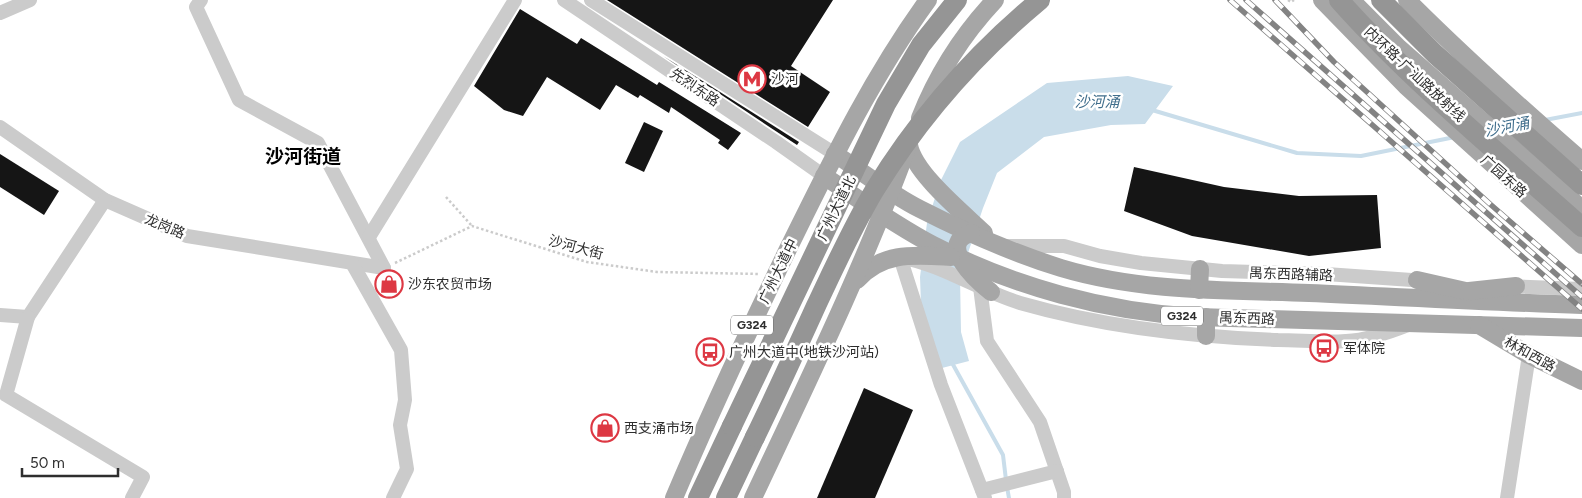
<svg xmlns="http://www.w3.org/2000/svg" width="1582" height="498" viewBox="0 0 1582 498" font-family="Figtree,'Noto Sans SC',sans-serif">
<style>
.water{fill:#c9ddea}
.lines{fill:none;stroke-linecap:round;stroke-linejoin:round}
.stream{stroke:#c9ddea;stroke-width:4}
.building{fill:#151515}
.path{stroke:#cbcbcb;stroke-width:2.5;stroke-dasharray:2.5 2.5;stroke-linecap:butt}
.minor{stroke:#cbcbcb;stroke-width:14}
.major{stroke:#a6a6a6;stroke-width:18}
.highway{stroke:#959595;stroke-width:20}
.rail-casing{stroke:#838383;stroke-width:5.5}
.rail{stroke:#fff;stroke-width:4;stroke-dasharray:11;stroke-linecap:butt}
.highway-bridge{stroke:#959595;stroke-width:20}
.labels{text-anchor:middle;stroke-width:5;stroke-linejoin:round;paint-order:stroke}
.shield{fill:#fff;stroke:#6d6d6d;stroke-width:1}
.shield-label{font-size:12px;font-weight:bold;fill:#2e2e2e}
.street-label{font-size:14px;fill:#2e2e2e;stroke:#fff}
.poi-label{font-size:14px;fill:#2e2e2e;stroke:#fff;text-anchor:start}
.water-label{font-size:15px;font-style:italic;fill:#406e8c;stroke:#fff}
.district-label{font-size:19px;font-weight:bold;fill:#000;stroke:#fff}
</style>
<rect width="100%" height="100%" fill="#fff"/>
<!-- water -->
<path class="water" d="M 1128,76 L 1173,86 L 1145,124 L 1111,125 L 1044,137 L 997,173 L 983,208 L 960,277 L 961,332 L 969,361 L 942,368 L 921,304 L 920,277 L 927,223 L 940,182 L 960,142 L 1047,83 Z"/>
<g class="lines">
<!-- stream -->
<g class="stream">
<path d="M 1152,110 L 1297,153 L 1361,156 L 1455,137"/>
<path d="M 1545,120 L 1582,113"/>
<path d="M 951,361 L 1003,455 L 1006,480"/>
<path d="M 1007,487 L 1009,498"/>
</g>
</g>
<!-- building -->
<g class="building">
<path d="M 607,0 L 833,0 L 791,66 L 830,92 L 808,127 Z"/>
<path d="M 520,9 L 577,44 L 581,38 L 657,85 L 659,82 L 741,133 L 728,150 L 718,143 L 720,140 L 671,107 L 669,113 L 640,95 L 638,98 L 616,85 L 600,110 L 547,77 L 523,116 L 504,110 L 474,86 Z"/>
<path d="M 663,56 L 799,142 L 797,145 L 771,128 Z"/>
<path d="M 644,122 L 663,131 L 644,172 L 625,163 Z"/>
<path d="M 0,154 L 59,191 L 44,215 L 0,187 Z"/>
<path d="M 1134,167 L 1224,187 L 1299,196 L 1377,195 L 1381,248 L 1309,256 L 1192,236 L 1124,211 Z"/>
<path d="M 864,388 L 913,410 L 875,498 L 817,498 Z"/>
</g>
<g class="lines">
<!-- path -->
<g class="path">
<path d="M 1288,0 L 1291,2 L 1294,0"/>
<path d="M 446,197 L 472,226"/>
<path d="M 395,263 L 472,226 L 587,262 L 657,272 L 760,274"/>
</g>
<!-- minor -->
<g class="minor">
<path d="M 201,0 L 196,7 L 239,100 L 318,143 L 384,268"/>
<path d="M 564,0 L 776,142 L 824,176"/>
<path d="M 591,0 L 835,154"/>
<path d="M 0,13 L 30,0"/>
<path d="M 0,127 L 105,200 L 187,236 L 384,268"/>
<path d="M 369,237 L 515,0"/>
<path d="M 1006,246 L 1064,246 L 1100,256 L 1141,263 L 1222,271 L 1326,274 L 1426,281"/>
<path d="M 352,263 L 401,350 L 405,400 L 400,425 L 407,469 L 393,498"/>
<path d="M 1505,286 L 1582,289"/>
<path d="M 980,287 L 987,341 L 1040,422 L 1064,492 L 1064,498"/>
<path d="M 0,315 L 28,317 L 105,200"/>
<path d="M 28,317 L 6,395 L 143,477 L 132,498"/>
<path d="M 982,490 L 1057,471"/>
<path d="M 985,498 L 941,385 L 900,257 C 943,265 978,290 1020,303 C 1104,327 1191,337 1278,340 C 1300,340 1324,343 1346,341 C 1368,340 1388,333 1408,325"/>
<path d="M 1507,498 L 1529,355"/>
</g>
<!-- major -->
<g class="major">
<path d="M 1322,0 L 1406,86 L 1582,245"/>
<path d="M 1407,0 C 1463,56 1522,109 1582,161"/>
<path d="M 1356,5 L 1399,48 L 1582,209"/>
<path d="M 920,118 C 937,75 964,33 995,0"/>
<path d="M 909,145 C 914,173 962,212 984,233"/>
<path d="M 835,154 C 863,172 890,194 920,209 C 965,232 1013,253 1061,268 C 1141,292 1226,290 1309,293 C 1400,297 1491,302 1582,305"/>
<path d="M 824,176 C 860,200 895,225 933,245 C 1014,287 1106,312 1197,317 L 1582,328"/>
<path d="M 971,233 C 936,244 977,281 991,292"/>
<path d="M 857,280 C 883,251 915,255 951,257"/>
<path d="M 1417,280 L 1470,292"/>
<path d="M 1199,290 L 1200,269"/>
<path d="M 1469,291 L 1516,286"/>
<path d="M 1479,325 L 1529,355 L 1582,381"/>
<path d="M 1206,336 L 1206,317"/>
<path d="M 674,498 C 710,413 749,330 789,247 C 831,162 872,77 928,0"/>
<path d="M 753,498 C 807,383 863,268 907,149"/>
</g>
<!-- highway -->
<g class="highway">
<path d="M 1339,0 C 1412,82 1500,154 1582,227"/>
<path d="M 1381,0 L 1435,54 L 1582,185"/>
<path d="M 698,498 L 732,426"/>
<path d="M 726,498 L 755,437"/>
</g>
<!-- rail casing -->
<g class="rail-casing">
<g id="rail">
<path d="M 1230,0 L 1582,309"/>
<path d="M 1246,0 L 1582,297"/>
<path d="M 1275,0 L 1334,62 L 1490,204 L 1582,284"/>
</g>
</g>
<!-- rail -->
<use href="#rail" class="rail"/>
<!-- highway-bridge -->
<g class="highway-bridge">
<path d="M 732,426 L 886,104 L 921,45 L 957,0"/>
<path d="M 755,437 C 776,394 796,350 816,306 C 834,268 852,228 874,191 C 918,119 975,54 1040,0"/>
</g>
</g>
<!-- icons -->
<defs>
<g id="metro-ring" transform="scale(1.4375)"><circle r="9.5" fill="#fff" stroke="#dd3843" stroke-width="1.5"/><path d="M-5.5 5V-5H-3L0 0L3-5H5.5V5H3V-.5L0 4L-3-.5V5Z" fill="#dd3843"/></g>
<g id="shop-ring" transform="scale(1.4375)"><circle r="9.5" fill="#fff" stroke="#dd3843" stroke-width="1.5"/><path d="M-5-2.5h2.3a2.7 3.5 0 0 1 5.4 0H5L5.5 6h-11ZM-1.5-2.5h3a1.5 2.3 0 0 0-3 0Z" fill="#dd3843"/></g>
<g id="bus-ring" transform="scale(1.4375)"><circle r="9.5" fill="#fff" stroke="#dd3843" stroke-width="1.5"/><path d="M-5-6H5V4H4V6H2V4H-2V6H-4V4H-5ZM-3.5-4V0h7V-4ZM-3.5 1.2v1.5H-2V1.2ZM2 1.2v1.5H3.5V1.2Z" fill="#dd3843"/></g>
</defs>
<g fill-rule="evenodd">
<use href="#metro-ring" x="752" y="79"/>
<use href="#shop-ring" x="389" y="284"/>
<use href="#bus-ring" x="1324" y="348"/>
<use href="#bus-ring" x="710" y="352"/>
<use href="#shop-ring" x="605" y="428"/>
</g>
<g class="labels">
<!-- shield labels -->
<g class="shield">
<rect x="1161" y="306.5" width="42" height="19" rx="4"/>
<rect x="731" y="315.5" width="42" height="19" rx="4"/>
</g>
<g class="shield-label">
<text x="1182" y="320">G324</text>
<text x="752" y="329">G324</text>
</g>
<!-- street labels -->
<g class="street-label">
<text transform="translate(1415 74) rotate(43)" y="5">内环路-广汕路放射线</text>
<text transform="translate(695 87) rotate(34)" y="5">先烈东路</text>
<text transform="translate(1504 176) rotate(42)" y="5">广园东路</text>
<text transform="translate(836 208) rotate(-64)" y="5">广州大道北</text>
<text transform="translate(165 226) rotate(23)" y="5">龙岗路</text>
<text transform="translate(576 247) rotate(15)" y="5">沙河大街</text>
<text transform="translate(778 271) rotate(-64)" y="5">广州大道中</text>
<text transform="translate(1291 274) rotate(2)" y="5">禺东西路辅路</text>
<text transform="translate(1247 318) rotate(2)" y="5">禺东西路</text>
<text transform="translate(1530 354) rotate(29)" y="5">林和西路</text>
</g>
<!-- poi labels -->
<g class="poi-label">
<text x="771" y="84">沙河</text>
<text x="408" y="289">沙东农贸市场</text>
<text x="1343" y="353">军体院</text>
<text x="729" y="357">广州大道中(地铁沙河站)</text>
<text x="624" y="433">西支涌市场</text>
</g>
<!-- water labels -->
<g class="water-label">
<text x="1097" y="107">沙河涌</text>
<text transform="translate(1507 127) rotate(-11)" y="5">沙河涌</text>
</g>
<!-- district labels -->
<g class="district-label">
<text x="303" y="163">沙河街道</text>
</g>
</g>
<!-- scale -->
<path d="M22 468v8h96v-8" fill="none" stroke="#2e2e2e" stroke-width="2.5"/>
<text x="30" y="468" font-size="15" fill="#2e2e2e" stroke="#ffffff" stroke-width="4" paint-order="stroke">50 m</text>
</svg>
